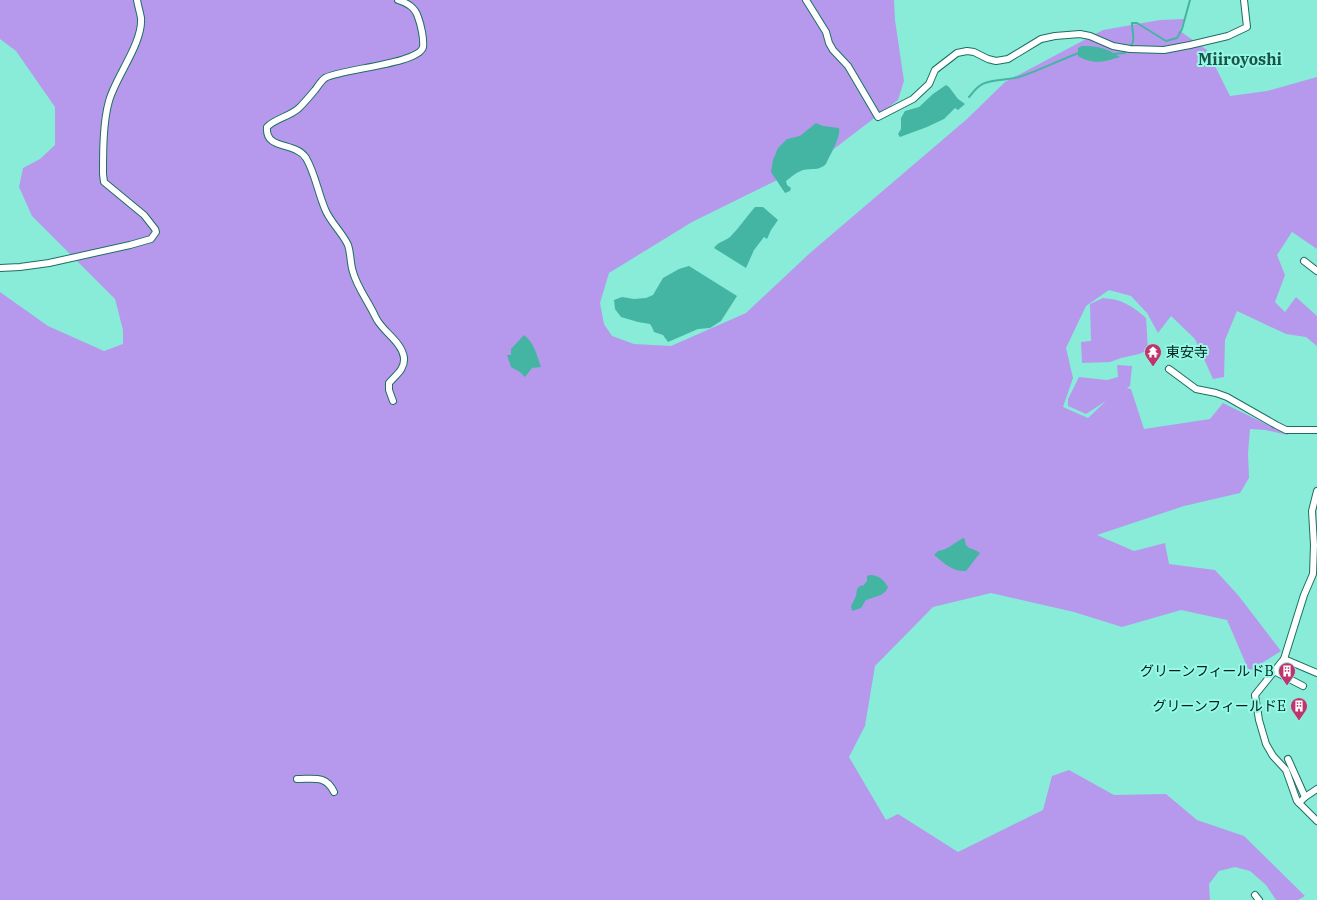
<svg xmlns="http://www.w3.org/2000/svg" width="1317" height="900" viewBox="0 0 1317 900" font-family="'IBM Plex Serif','Noto Sans JP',serif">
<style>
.green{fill:#b699ed}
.water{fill:#43b5a2}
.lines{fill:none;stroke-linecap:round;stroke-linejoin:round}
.stream{stroke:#43b5a2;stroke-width:2}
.minor-casing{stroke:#1d6f61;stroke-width:8}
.minor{stroke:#fff;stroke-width:6}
.labels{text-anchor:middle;stroke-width:4;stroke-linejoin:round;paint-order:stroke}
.poi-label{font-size:14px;fill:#00201b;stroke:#95f9e5;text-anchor:end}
.quarter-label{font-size:16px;font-weight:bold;fill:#1c5349;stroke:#95f9e5}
</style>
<rect width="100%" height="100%" fill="#88ecd8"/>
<!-- green -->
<g class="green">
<path d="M 0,0 L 894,0 L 895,20 L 904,81 L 898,100 L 822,158 L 692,222 L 609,273 L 600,303 L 604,324 L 612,336 L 634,344 L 671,346 L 746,313 L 810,253 L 967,119 L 1005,82 L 1103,30 L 1160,20 L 1184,19 L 1180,31 L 1207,50 L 1230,96 L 1267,91 L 1317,77 L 1317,249 L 1292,232 L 1277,255 L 1285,275 L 1275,302 L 1285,312 L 1296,297 L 1317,316 L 1317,346 L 1306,337 L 1286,334 L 1237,311 L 1225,340 L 1224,377 L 1213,379 L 1195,339 L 1171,316 L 1158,333 L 1147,313 L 1131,296 L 1109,290 L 1086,306 L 1066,348 L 1073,378 L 1063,407 L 1088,418 L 1106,401 L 1086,414 L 1068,406 L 1068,399 L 1079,377 L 1107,380 L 1118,377 L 1117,365 L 1132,366 L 1130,386 L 1127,388 L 1131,389 L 1144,429 L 1210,419 L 1223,403 L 1278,430 L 1289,433 L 1288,435 L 1265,430 L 1250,429 L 1248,453 L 1249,478 L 1240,493 L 1184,506 L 1097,535 L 1134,551 L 1165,543 L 1169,564 L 1215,570 L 1238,595 L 1281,651 L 1249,671 L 1227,620 L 1181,610 L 1122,627 L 1074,612 L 991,593 L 933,607 L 875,666 L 865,726 L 849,757 L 886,820 L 898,814 L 958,852 L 1043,810 L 1052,776 L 1069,770 L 1114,795 L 1166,794 L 1197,820 L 1244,836 L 1305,896 L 1298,900 L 1276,900 L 1266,885 L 1250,871 L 1235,867 L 1219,871 L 1209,884 L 1210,900 L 0,900 L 0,292 L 48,326 L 104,351 L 123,344 L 123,330 L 115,299 L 32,216 L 19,187 L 23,168 L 40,159 L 55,145 L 55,107 L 16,51 L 0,39 Z"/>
<path d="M 1103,298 C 1121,299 1133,306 1146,318 L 1148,350 L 1139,354 L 1121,358 L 1110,362 L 1082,363 L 1081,342 L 1091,341 L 1090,304 Z"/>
</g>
<!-- water -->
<g class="water">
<path d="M 1082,46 C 1099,46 1106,48 1120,57 C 1103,62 1094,65 1078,56 L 1078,48 Z"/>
<path d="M 946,85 L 949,87 L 958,99 L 965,104 L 958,110 L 955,108 L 944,119 L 927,127 L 900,137 L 898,134 L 901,129 L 901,118 L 905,111 L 919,107 L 933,94 Z"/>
<path d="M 816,123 L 823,126 L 839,128 C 841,137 830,155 826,164 C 819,171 812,168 803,170 C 797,172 791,177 786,181 L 787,185 L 791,188 L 790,191 L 785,193 L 771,172 L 773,160 L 778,148 L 787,139 L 800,136 Z"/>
<path d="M 755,207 L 763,207 L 778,220 L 771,230 L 767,239 L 764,237 L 754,250 L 746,268 L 714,248 C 719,241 724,242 730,237 C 739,228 746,217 755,207 Z"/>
<path d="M 689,266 L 737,296 L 721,321 L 710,328 L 698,329 L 668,342 L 663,335 L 654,332 L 652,327 L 650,324 L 638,322 L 621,317 L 615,309 L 614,300 L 622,297 L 634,299 L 646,298 L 653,295 L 663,278 L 679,269 Z"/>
<path d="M 524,335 C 534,342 537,356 541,367 L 532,368 L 525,377 L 520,372 L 511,367 L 507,355 L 511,355 L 511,349 Z"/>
<path d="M 963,538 L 965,539 C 965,551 973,547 980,553 L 966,571 C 953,572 944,563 934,555 L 938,551 C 948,550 954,543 963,538 Z"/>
<path d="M 870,575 C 879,575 884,580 888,587 L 886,591 L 881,595 L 866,600 L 861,608 L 852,611 L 851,606 L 856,596 L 857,589 L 860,586 L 864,585 L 867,581 L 867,576 Z"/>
</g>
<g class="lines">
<!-- stream -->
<g class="stream">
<path d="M 1130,47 C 1136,41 1132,31 1132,23 L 1137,23 L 1166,41 L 1177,38 L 1182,29 L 1190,0"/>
<path d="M 1113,54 L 1125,53"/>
<path d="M 969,97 C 974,91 978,85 985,83 C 996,79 1008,80 1019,77 C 1039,71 1059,60 1079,53"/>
</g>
<!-- minor casing -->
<g class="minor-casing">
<g id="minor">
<path d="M 806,0 L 826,32 L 829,43 L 833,50 L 848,66 L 878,117 L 913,99 L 929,84 L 935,70 L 957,53 L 967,51 L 974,52 L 988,59 L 996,61 L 1008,59 L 1041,39 L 1055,36 L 1080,34 L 1090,36 L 1113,46 L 1130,49 L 1164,50 L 1190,45 L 1228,36 L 1247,27 L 1244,0"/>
<path d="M 1304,261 L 1317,271"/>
<path d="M 0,268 L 20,267 L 49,263 L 130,245 L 151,239 L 156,232 L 155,229 L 144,215 L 104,182 L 103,174 C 103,152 103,122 109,101 C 116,76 143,43 141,18 C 140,12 138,6 137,0"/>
<path d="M 1169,369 L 1196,389 L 1216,393 L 1227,397 L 1276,425 L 1286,430 L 1317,430"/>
<path d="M 393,401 L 389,390 L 389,383 C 396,375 405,369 404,358 C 402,341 381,331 375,316 C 368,301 357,287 353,272 C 350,263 351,254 348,245 C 342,232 330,222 325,209 C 318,193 315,173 306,158 C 295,141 265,151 267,127 C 276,118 289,117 299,108 C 304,103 310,96 315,90 C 318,86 321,81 325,78 C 340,69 419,64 423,47 C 424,39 421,25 418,17 C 415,7 407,3 398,0"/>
<path d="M 1317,491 L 1312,511 L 1314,545 L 1313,574 L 1304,595 L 1284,659 L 1255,695 L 1259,720 L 1266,744 L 1273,756 L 1286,770 L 1297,801 L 1317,821"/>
<path d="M 1284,659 L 1317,673"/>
<path d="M 1274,671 L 1303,686"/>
<path d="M 1288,759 L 1305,797 L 1299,803"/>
<path d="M 297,779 C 314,779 326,775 334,792"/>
<path d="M 1305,797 L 1317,789"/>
<path d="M 1255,895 L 1259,900"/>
</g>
</g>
<!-- minor -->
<use href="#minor" class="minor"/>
</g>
<!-- icons -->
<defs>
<g id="temple-pin" transform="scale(0.9)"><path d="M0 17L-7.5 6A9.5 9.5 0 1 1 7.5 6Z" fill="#be346e" stroke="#95f9e5"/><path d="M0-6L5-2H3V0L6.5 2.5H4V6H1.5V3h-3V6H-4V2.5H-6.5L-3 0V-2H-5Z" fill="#fff"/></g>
<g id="building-pin" transform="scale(0.9)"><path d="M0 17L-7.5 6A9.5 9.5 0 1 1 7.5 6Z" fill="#be346e" stroke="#95f9e5"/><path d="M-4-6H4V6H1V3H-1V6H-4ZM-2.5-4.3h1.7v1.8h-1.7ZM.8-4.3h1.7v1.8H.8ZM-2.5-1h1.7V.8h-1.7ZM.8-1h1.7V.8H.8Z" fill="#fff"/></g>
</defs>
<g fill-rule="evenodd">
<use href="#temple-pin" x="1153" y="352"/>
<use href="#building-pin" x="1287" y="671"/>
<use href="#building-pin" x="1299" y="706"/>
</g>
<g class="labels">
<!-- poi labels -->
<g class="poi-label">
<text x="1166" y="357" text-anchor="start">東安寺</text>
<text x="1274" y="676">グリーンフィールドB</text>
<text x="1286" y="711">グリーンフィールドE</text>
</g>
<!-- quarter labels -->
<g class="quarter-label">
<text x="1240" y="65">Miiroyoshi</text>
</g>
</g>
</svg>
